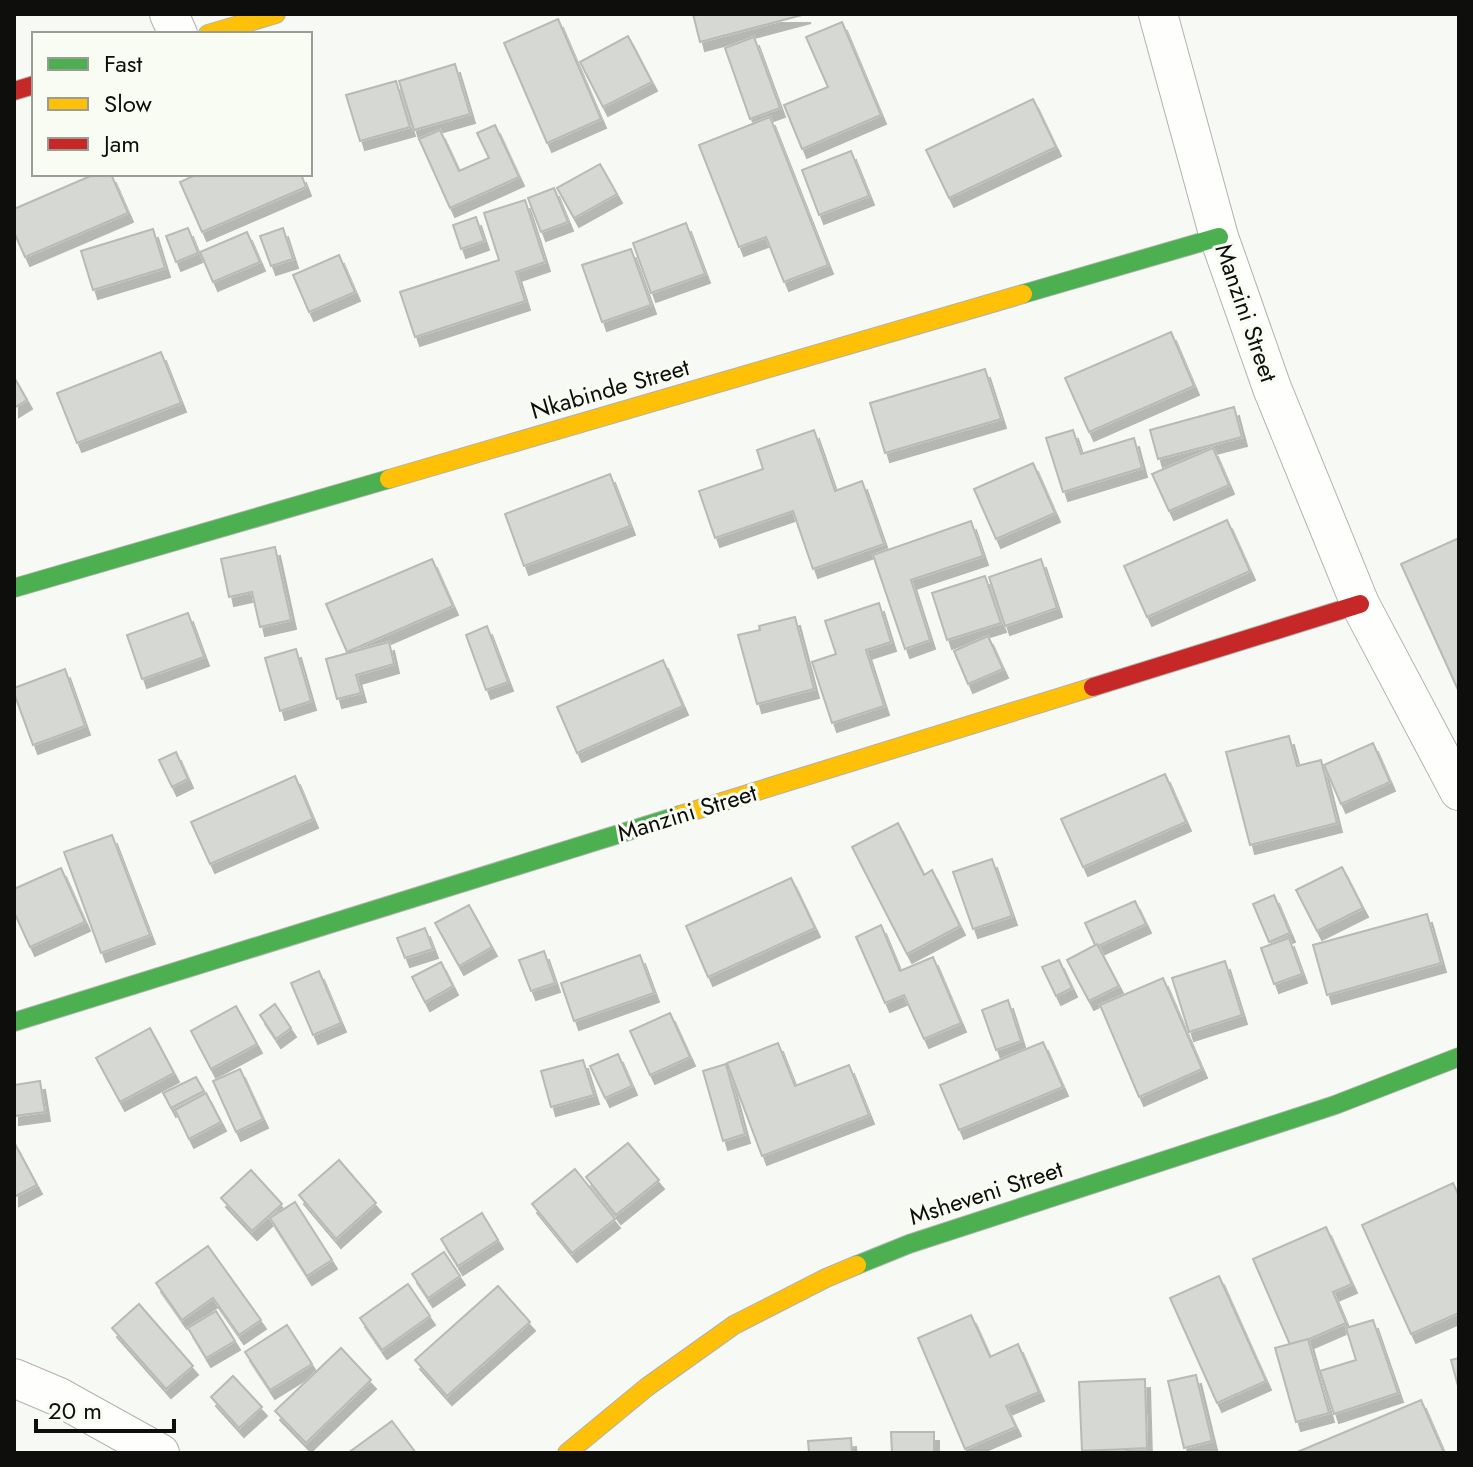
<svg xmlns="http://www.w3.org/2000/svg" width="1473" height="1467" viewBox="0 0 1473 1467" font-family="Jost,sans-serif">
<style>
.building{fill:#d5d8d3;stroke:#b7bab5;stroke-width:2;filter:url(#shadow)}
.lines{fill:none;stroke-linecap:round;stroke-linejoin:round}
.street-casing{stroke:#b0b2ae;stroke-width:40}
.fast-casing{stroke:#b0b2ae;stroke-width:20}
.slow-casing{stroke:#b0b2ae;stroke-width:20}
.jam-casing{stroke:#b0b2ae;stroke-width:20}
.street{stroke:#fefefd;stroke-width:38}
.fast{stroke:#4caf50;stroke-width:18}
.slow{stroke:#ffc107;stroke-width:18}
.jam{stroke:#c62828;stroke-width:18}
.labels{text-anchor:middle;stroke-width:6;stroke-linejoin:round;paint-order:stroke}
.street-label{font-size:24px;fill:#0e0f0c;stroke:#f8fcf2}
</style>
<defs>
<filter id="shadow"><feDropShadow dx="5" dy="9" stdDeviation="0" flood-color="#0004"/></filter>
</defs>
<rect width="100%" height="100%" fill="#f7faf4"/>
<!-- building -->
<g class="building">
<path d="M 693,14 L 806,14 L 700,42 Z"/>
<path d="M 558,19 L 601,119 L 547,143 L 504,43 Z"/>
<path d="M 842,22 L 881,115 L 802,149 L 784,105 L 828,87 L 806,37 Z"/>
<path d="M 628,36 L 652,82 L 603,107 L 580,62 Z"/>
<path d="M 754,37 L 780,108 L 750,119 L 725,48 Z"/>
<path d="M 455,64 L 470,114 L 414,130 L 399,81 Z"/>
<path d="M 396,81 L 410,127 L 360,141 L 346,95 Z"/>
<path d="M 1033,99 L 1056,147 L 949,198 L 926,150 Z"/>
<path d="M 770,117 L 828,265 L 784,282 L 766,237 L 739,247 L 699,145 Z"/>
<path d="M 495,125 L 519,177 L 450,208 L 419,139 L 440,130 L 459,171 L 489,158 L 477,133 Z"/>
<path d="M 851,151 L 869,196 L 819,215 L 802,170 Z"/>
<path d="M 600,164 L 617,194 L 574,218 L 557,188 Z"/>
<path d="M 95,174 L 111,174 L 128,213 L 25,257 L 14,232 L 14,209 Z"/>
<path d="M 198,174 L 301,174 L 306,187 L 202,232 L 180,182 Z"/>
<path d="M 554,188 L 568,222 L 541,232 L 528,198 Z"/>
<path d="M 525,200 L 545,262 L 516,272 L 525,301 L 415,337 L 400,292 L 499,260 L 484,213 Z"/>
<path d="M 476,217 L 484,241 L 461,249 L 453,225 Z"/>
<path d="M 686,223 L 705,274 L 651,293 L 633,243 Z"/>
<path d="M 188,228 L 198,253 L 176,262 L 166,236 Z"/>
<path d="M 283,228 L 293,259 L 271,266 L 260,236 Z"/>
<path d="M 153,229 L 165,268 L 93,290 L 81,251 Z"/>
<path d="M 247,232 L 260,262 L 213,282 L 200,252 Z"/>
<path d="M 631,249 L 651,305 L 602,322 L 582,265 Z"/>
<path d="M 339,255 L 355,292 L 309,312 L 293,275 Z"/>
<path d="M 1171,332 L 1194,386 L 1089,432 L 1065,378 Z"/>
<path d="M 161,352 L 181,403 L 77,443 L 57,393 Z"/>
<path d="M 985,369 L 1001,419 L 885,453 L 870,403 Z"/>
<path d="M 14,377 L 27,400 L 14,408 Z"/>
<path d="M 1234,407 L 1242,437 L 1158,459 L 1150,430 Z"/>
<path d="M 814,430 L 835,491 L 862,481 L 884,544 L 813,569 L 793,511 L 715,538 L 699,491 L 763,469 L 757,450 Z"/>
<path d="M 1073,430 L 1081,454 L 1134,438 L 1142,468 L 1063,492 L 1046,438 Z"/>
<path d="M 1213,448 L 1229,485 L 1169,511 L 1152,474 Z"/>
<path d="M 1033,463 L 1055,513 L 996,539 L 974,489 Z"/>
<path d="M 610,474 L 630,526 L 524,566 L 505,514 Z"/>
<path d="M 1227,520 L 1250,571 L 1147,617 L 1124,566 Z"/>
<path d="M 971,521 L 983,556 L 911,580 L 930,640 L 905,649 L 873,555 Z"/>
<path d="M 1459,538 L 1459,692 L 1401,564 Z"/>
<path d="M 275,547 L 291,620 L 260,627 L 252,592 L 229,597 L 221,559 Z"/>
<path d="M 432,559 L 453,606 L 347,652 L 326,604 Z"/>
<path d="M 1041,559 L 1057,608 L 1005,626 L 989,577 Z"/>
<path d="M 985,576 L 1001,623 L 947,640 L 932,593 Z"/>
<path d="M 879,603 L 891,642 L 866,650 L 884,706 L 832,723 L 812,662 L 836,654 L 825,621 Z"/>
<path d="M 188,613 L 204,657 L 142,679 L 127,635 Z"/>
<path d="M 795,617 L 814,689 L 757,704 L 738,635 L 760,630 L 759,626 Z"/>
<path d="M 487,626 L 508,682 L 486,690 L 466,635 Z"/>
<path d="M 988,636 L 1003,669 L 968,684 L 954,651 Z"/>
<path d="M 389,642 L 394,664 L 356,675 L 361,693 L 337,699 L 326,659 Z"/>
<path d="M 296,649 L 311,701 L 280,711 L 265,658 Z"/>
<path d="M 663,660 L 683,706 L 577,753 L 557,707 Z"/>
<path d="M 65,669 L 85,726 L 33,745 L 14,693 L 14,688 Z"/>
<path d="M 1289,736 L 1297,766 L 1321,760 L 1337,823 L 1250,845 L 1226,752 Z"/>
<path d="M 1373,743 L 1390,782 L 1341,804 L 1324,765 Z"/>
<path d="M 176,752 L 188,779 L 172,787 L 159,760 Z"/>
<path d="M 1165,774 L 1186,822 L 1083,867 L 1061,819 Z"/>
<path d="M 295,776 L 313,819 L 210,864 L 191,822 Z"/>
<path d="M 898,823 L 924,875 L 932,870 L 960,926 L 907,954 L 852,847 Z"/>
<path d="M 112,835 L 150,935 L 101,953 L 64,852 Z"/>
<path d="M 992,859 L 1012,916 L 973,929 L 953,872 Z"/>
<path d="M 1342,867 L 1363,908 L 1317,931 L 1296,890 Z"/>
<path d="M 61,868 L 85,922 L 30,947 L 14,912 L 14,889 Z"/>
<path d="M 791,878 L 815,928 L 708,977 L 686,926 Z"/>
<path d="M 1274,895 L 1290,933 L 1269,942 L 1253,904 Z"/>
<path d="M 1135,901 L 1146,924 L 1096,947 L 1085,923 Z"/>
<path d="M 469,905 L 492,947 L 459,966 L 435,923 Z"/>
<path d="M 1427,914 L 1441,963 L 1327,995 L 1313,945 Z"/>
<path d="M 881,925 L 900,971 L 933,957 L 961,1023 L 924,1039 L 904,995 L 885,1003 L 856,937 Z"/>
<path d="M 425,928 L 433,949 L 405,958 L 397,938 Z"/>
<path d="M 1289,938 L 1302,974 L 1274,984 L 1261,948 Z"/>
<path d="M 1097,944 L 1119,986 L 1089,1001 L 1067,960 Z"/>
<path d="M 544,951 L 555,983 L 531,991 L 519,960 Z"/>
<path d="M 640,955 L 654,993 L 574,1021 L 561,983 Z"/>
<path d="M 1059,960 L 1072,988 L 1056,996 L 1042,967 Z"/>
<path d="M 1225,961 L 1242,1015 L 1189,1032 L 1172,978 Z"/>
<path d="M 441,962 L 453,986 L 425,1002 L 412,977 Z"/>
<path d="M 319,971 L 341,1023 L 313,1035 L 291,983 Z"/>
<path d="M 1163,978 L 1202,1069 L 1139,1097 L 1100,1005 Z"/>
<path d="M 1008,1000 L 1021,1041 L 996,1050 L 982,1010 Z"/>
<path d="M 275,1004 L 291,1028 L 276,1039 L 260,1015 Z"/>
<path d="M 236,1006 L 257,1044 L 211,1069 L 191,1031 Z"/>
<path d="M 670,1013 L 690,1057 L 650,1075 L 630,1031 Z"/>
<path d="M 150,1028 L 174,1073 L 120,1102 L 96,1058 Z"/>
<path d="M 1043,1042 L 1063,1087 L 959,1130 L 940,1085 Z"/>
<path d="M 778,1043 L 795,1086 L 849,1065 L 869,1115 L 762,1156 L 727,1063 Z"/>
<path d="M 618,1054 L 632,1086 L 605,1098 L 590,1066 Z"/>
<path d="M 583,1060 L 594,1095 L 551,1107 L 541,1071 Z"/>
<path d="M 726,1064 L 745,1134 L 723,1141 L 703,1071 Z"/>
<path d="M 240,1069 L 263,1119 L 236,1132 L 213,1081 Z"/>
<path d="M 196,1077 L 204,1091 L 171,1108 L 163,1093 Z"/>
<path d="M 40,1081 L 45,1112 L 14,1116 L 14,1085 Z"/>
<path d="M 206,1093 L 221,1122 L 189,1139 L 175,1110 Z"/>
<path d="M 14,1142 L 37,1185 L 14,1197 Z"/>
<path d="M 628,1143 L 659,1180 L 616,1215 L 586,1177 Z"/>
<path d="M 339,1160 L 376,1203 L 336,1239 L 299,1195 Z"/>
<path d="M 575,1169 L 615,1219 L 572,1253 L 532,1204 Z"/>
<path d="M 251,1170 L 282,1204 L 252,1231 L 221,1198 Z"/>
<path d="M 1453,1183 L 1459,1196 L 1459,1313 L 1411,1334 L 1362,1225 Z"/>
<path d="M 295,1202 L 332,1260 L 307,1276 L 270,1218 Z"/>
<path d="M 482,1213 L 498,1240 L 458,1266 L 441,1239 Z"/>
<path d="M 1326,1227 L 1352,1284 L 1333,1292 L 1346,1323 L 1291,1347 L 1253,1259 Z"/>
<path d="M 208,1246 L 261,1320 L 239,1335 L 213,1298 L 182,1320 L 156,1283 Z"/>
<path d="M 444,1252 L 460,1276 L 428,1298 L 412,1274 Z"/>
<path d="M 1219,1276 L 1266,1381 L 1217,1403 L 1170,1298 Z"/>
<path d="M 408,1284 L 430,1316 L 382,1350 L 360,1318 Z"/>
<path d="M 498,1286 L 530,1322 L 447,1396 L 415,1360 Z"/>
<path d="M 139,1304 L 193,1366 L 166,1389 L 112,1328 Z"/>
<path d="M 216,1311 L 235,1341 L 206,1358 L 188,1328 Z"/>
<path d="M 971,1315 L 990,1357 L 1018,1344 L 1039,1392 L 1006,1406 L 1016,1427 L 965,1449 L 918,1338 Z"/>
<path d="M 1373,1320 L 1398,1393 L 1334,1414 L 1320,1371 L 1356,1360 L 1346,1328 Z"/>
<path d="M 287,1325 L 312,1364 L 270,1390 L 245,1352 Z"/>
<path d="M 1308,1339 L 1329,1413 L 1296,1422 L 1275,1348 Z"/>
<path d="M 341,1348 L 371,1380 L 306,1443 L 275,1411 Z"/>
<path d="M 1459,1358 L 1459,1386 L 1458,1386 L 1451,1360 Z"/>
<path d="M 1196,1375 L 1212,1441 L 1184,1448 L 1168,1381 Z"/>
<path d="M 233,1376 L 262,1407 L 239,1428 L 211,1397 Z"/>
<path d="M 1145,1379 L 1147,1448 L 1082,1451 L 1079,1382 Z"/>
<path d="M 1421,1400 L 1444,1453 L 1295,1453 Z"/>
<path d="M 392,1421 L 416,1453 L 348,1453 Z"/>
<path d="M 891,1432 L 934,1432 L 934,1453 L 892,1453 Z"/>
<path d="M 851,1438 L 852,1453 L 809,1453 L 808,1441 Z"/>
</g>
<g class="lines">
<!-- street casing -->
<g class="street-casing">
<g id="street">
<path d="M 169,14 L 178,34"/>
<path d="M 1158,14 L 1219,237 L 1272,388 L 1360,604 L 1459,791"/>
<path d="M 14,1378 L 59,1397 L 160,1453"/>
</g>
</g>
<!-- fast casing -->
<g class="fast-casing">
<g id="fast">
<path d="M 1023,294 L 1219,237"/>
<path d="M 14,588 L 389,479"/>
<path d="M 14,1022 L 680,815"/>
<path d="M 857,1265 L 909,1244 L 1335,1105 L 1459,1057"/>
</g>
</g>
<!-- slow casing -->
<g class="slow-casing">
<g id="slow">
<path d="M 208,34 L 276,14"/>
<path d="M 389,479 L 1023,294"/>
<path d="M 680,815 L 1093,687"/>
<path d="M 567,1453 L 647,1387 L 734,1325 L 826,1278 L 857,1265"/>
</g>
</g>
<!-- jam casing -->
<g class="jam-casing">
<g id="jam">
<path d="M 14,91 L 34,85"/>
<path d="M 1093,687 L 1360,604"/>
</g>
</g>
<!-- street -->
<use href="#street" class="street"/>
<!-- fast -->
<use href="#fast" class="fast"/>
<!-- slow -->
<use href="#slow" class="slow"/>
<!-- jam -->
<use href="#jam" class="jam"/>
</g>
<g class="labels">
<!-- street labels -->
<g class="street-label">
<text transform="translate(1246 313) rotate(71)" y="8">Manzini Street</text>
<text transform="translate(610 389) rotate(-16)" y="8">Nkabinde Street</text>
<text transform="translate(687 813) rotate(-17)" y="8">Manzini Street</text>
<text transform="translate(986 1193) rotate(-18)" y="8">Msheveni Street</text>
</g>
</g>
<!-- border -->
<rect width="1473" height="1467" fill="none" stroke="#0e0f0c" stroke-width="32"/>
<!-- legend -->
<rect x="32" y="32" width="280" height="144" fill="#f8fcf2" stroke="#9a9d96" stroke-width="2"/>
<rect x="48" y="58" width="40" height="12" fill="#4caf50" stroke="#9a9d96" stroke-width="2"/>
<text x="104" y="72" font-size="24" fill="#0e0f0c">Fast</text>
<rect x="48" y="98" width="40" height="12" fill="#ffc107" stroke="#9a9d96" stroke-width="2"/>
<text x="104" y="112" font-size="24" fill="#0e0f0c">Slow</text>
<rect x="48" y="138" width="40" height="12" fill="#c62828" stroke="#9a9d96" stroke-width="2"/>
<text x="104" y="152" font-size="24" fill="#0e0f0c">Jam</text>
<!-- scale -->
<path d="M36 1419v12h138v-12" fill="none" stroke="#0e0f0c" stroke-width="4"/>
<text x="48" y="1419" font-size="24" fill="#0e0f0c" stroke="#f8fcf2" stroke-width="6" paint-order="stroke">20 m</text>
</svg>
